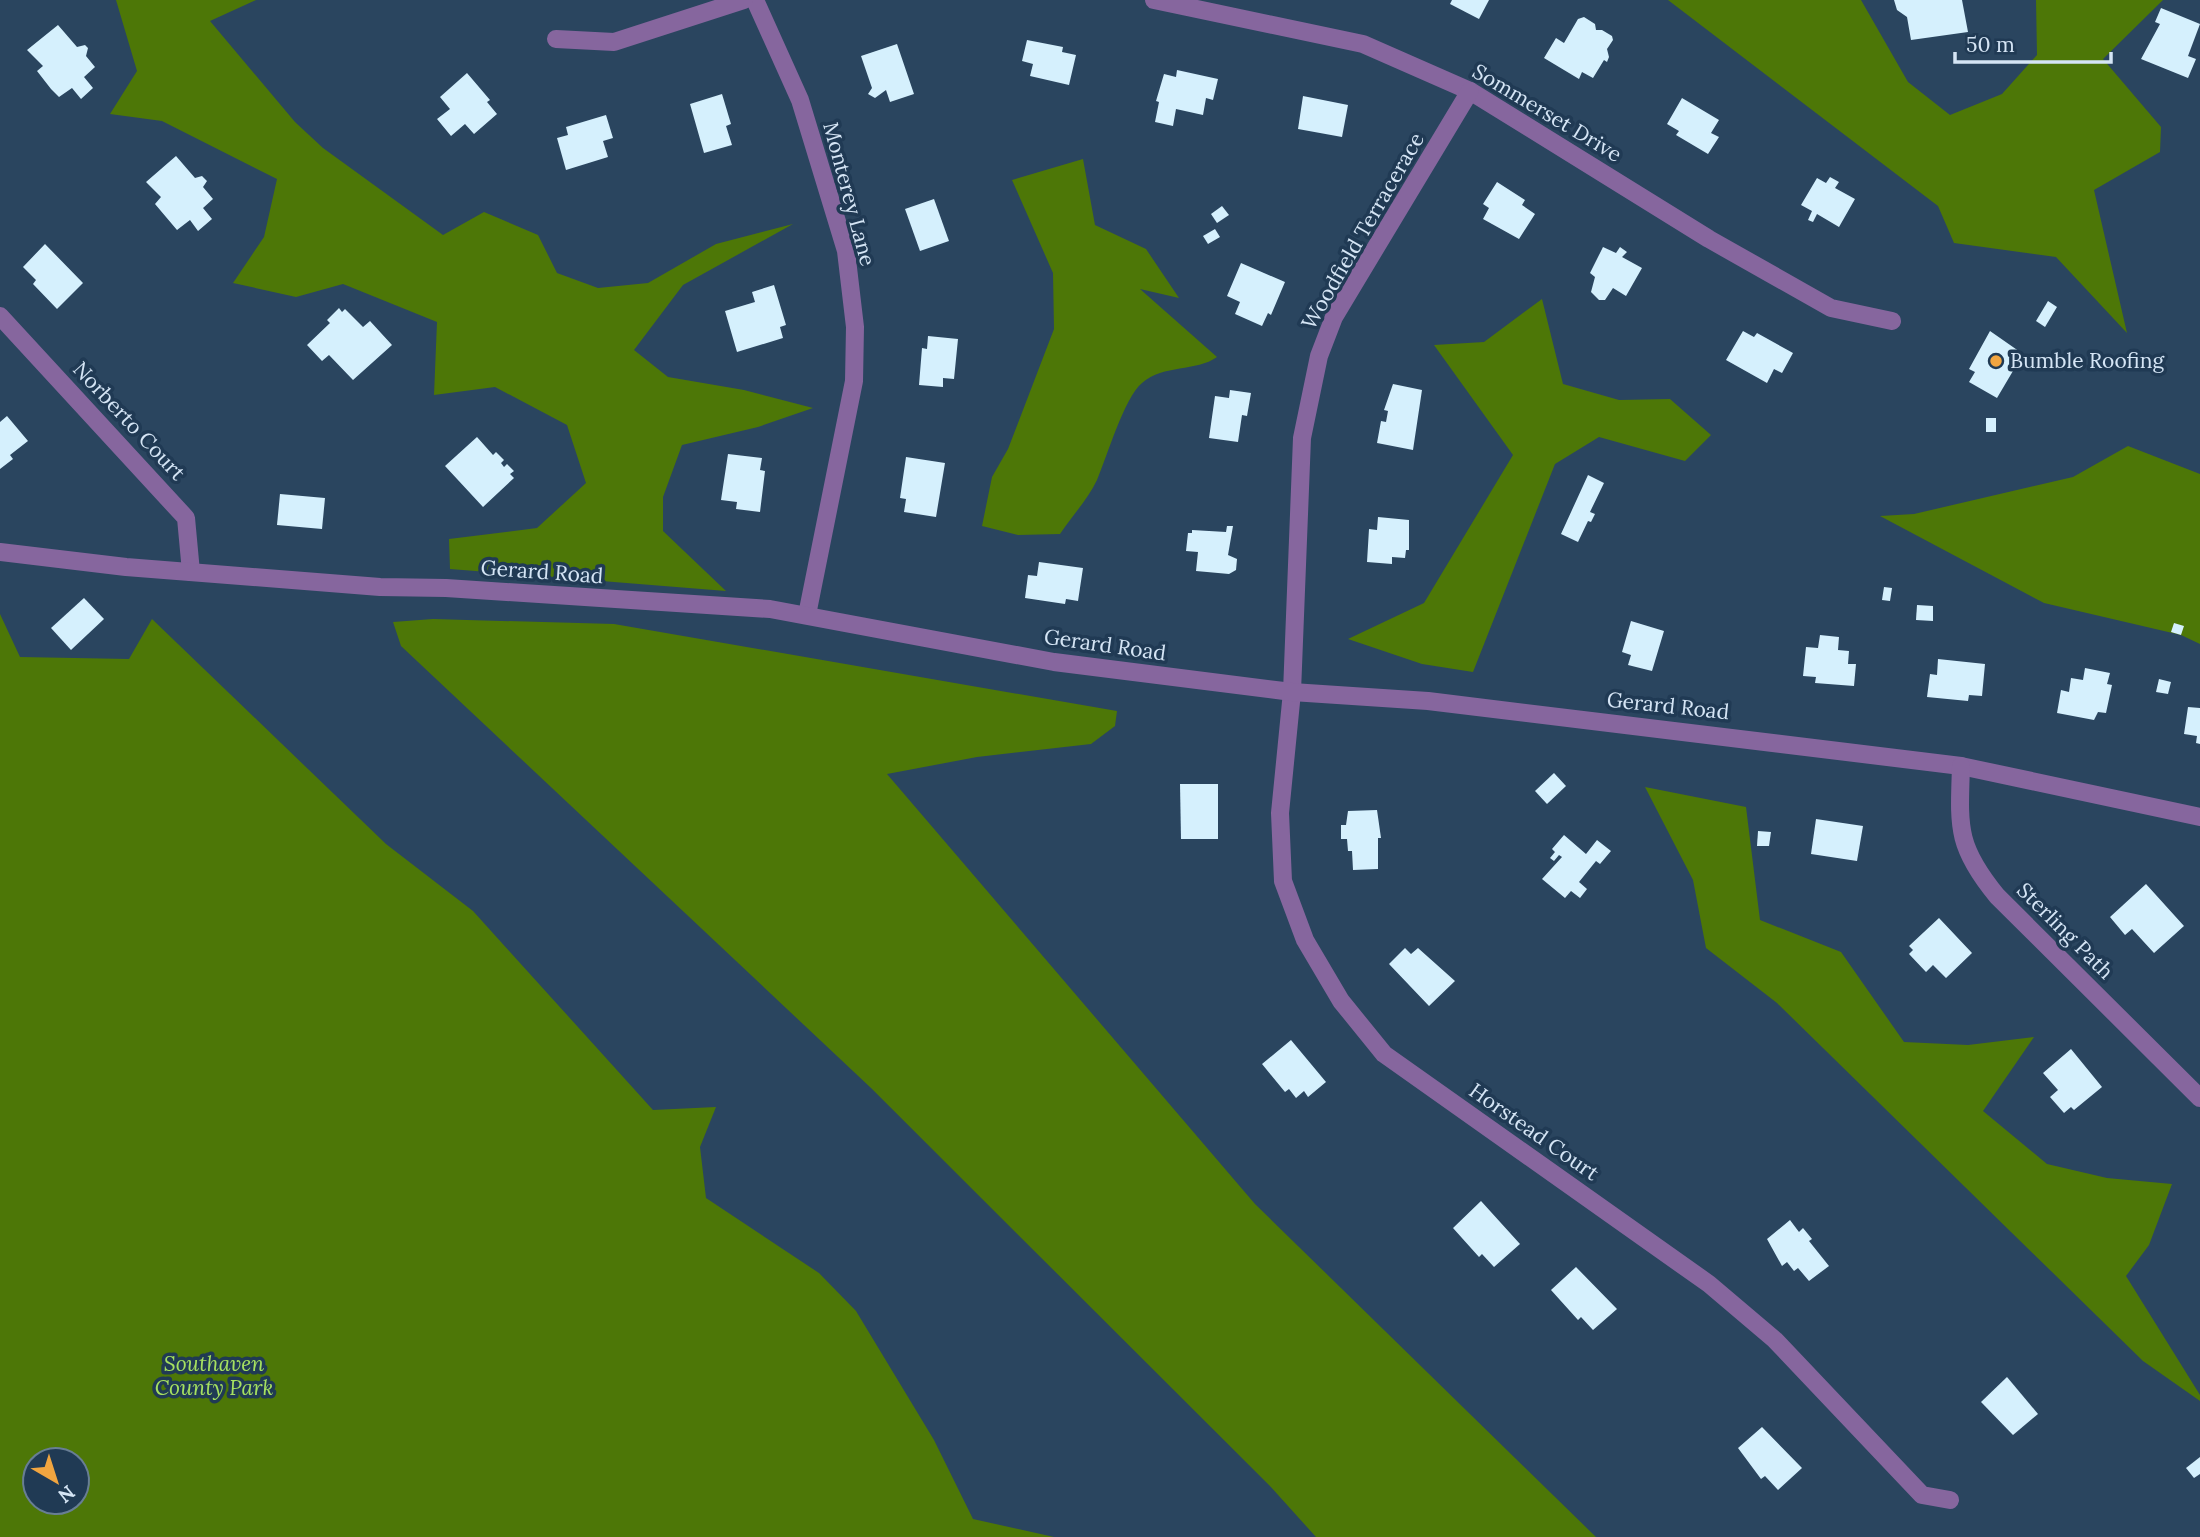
<svg xmlns="http://www.w3.org/2000/svg" width="2200" height="1537" viewBox="0 0 2200 1537" font-family="Lora,serif">
<style>
.green{fill:#4d7707;fill-rule:evenodd}
.building{fill:#d5f0fd}
.lines{fill:none;stroke-linecap:round;stroke-linejoin:round}
.minor{stroke:#86669e;stroke-width:18}
.poi-dot{fill:#f1a540;stroke:#203a54;stroke-width:2.5}
.labels{text-anchor:middle;stroke-width:7;stroke-linejoin:round;paint-order:stroke}
.street-label{font-size:21px;fill:#d5e5f5;stroke:#203a54}
.poi-label{font-size:21px;fill:#d5e5f5;stroke:#203a54;text-anchor:start}
.park-label{font-size:21px;font-style:italic;fill:#a6e160;stroke:#203a54}
</style>
<rect width="100%" height="100%" fill="#2a455f"/>
<!-- green -->
<g class="green">
<path d="M 116,0 L 256,0 L 210,21 L 295,122 L 323,148 L 443,235 L 484,212 L 538,235 L 557,273 L 598,288 L 648,283 L 716,244 L 793,224 L 683,285 L 634,350 L 668,377 L 744,390 L 813,408 L 758,427 L 682,445 L 663,497 L 663,531 L 726,591 L 450,569 L 449,539 L 537,528 L 586,483 L 567,425 L 495,387 L 434,395 L 437,322 L 343,284 L 296,297 L 233,283 L 264,237 L 277,179 L 162,121 L 110,114 L 137,71 Z"/>
<path d="M 1668,0 L 1861,0 L 1908,82 L 1950,115 L 2002,94 L 2037,55 L 2036,0 L 2163,0 L 2103,59 L 2161,127 L 2160,152 L 2094,190 L 2127,333 L 2056,257 L 1954,243 L 1938,206 Z"/>
<path d="M 1083,159 L 1095,225 L 1146,249 L 1179,298 L 1140,289 L 1217,357 C 1196,372 1164,364 1142,383 C 1124,398 1107,457 1097,480 C 1088,499 1072,516 1060,534 L 1018,535 L 982,526 L 992,477 L 1008,449 L 1054,329 L 1053,273 L 1012,180 Z"/>
<path d="M 1542,299 L 1563,384 L 1619,400 L 1670,399 L 1711,435 L 1685,461 L 1599,437 L 1555,464 L 1473,672 L 1422,664 L 1348,639 L 1424,603 L 1513,455 L 1434,345 L 1484,342 Z"/>
<path d="M 2128,446 L 2200,474 L 2200,644 L 2181,635 L 2044,603 L 1880,516 L 1914,514 L 2073,477 Z"/>
<path d="M 0,614 L 20,657 L 129,659 L 152,619 L 386,844 L 473,911 L 653,1110 L 716,1107 L 700,1147 L 706,1198 L 819,1273 L 856,1311 L 934,1440 L 973,1519 L 1054,1537 L 0,1537 ZM 35,1460 L 77,1460 L 77,1502 L 35,1502 Z"/>
<path d="M 433,619 L 614,624 L 1117,711 L 1115,726 L 1091,744 L 977,757 L 887,774 L 1255,1204 L 1596,1537 L 1316,1537 L 1269,1485 L 871,1088 L 401,646 L 393,622 Z"/>
<path d="M 1645,787 L 1746,807 L 1760,920 L 1841,952 L 1904,1042 L 1968,1045 L 2034,1037 L 1983,1111 L 2047,1164 L 2107,1178 L 2172,1184 L 2149,1245 L 2126,1276 L 2200,1395 L 2200,1401 L 2143,1361 L 1777,1003 L 1706,948 L 1693,880 Z"/>
</g>
<!-- building -->
<g class="building">
<path d="M 1452,0 L 1489,0 L 1479,19 L 1450,4 Z"/>
<path d="M 1894,0 L 1962,0 L 1968,32 L 1911,40 L 1907,17 L 1897,10 Z"/>
<path d="M 2161,8 L 2200,24 L 2188,56 L 2196,59 L 2188,78 L 2141,59 L 2160,24 L 2155,22 Z"/>
<path d="M 1584,17 L 1595,24 L 1596,30 L 1602,30 L 1612,36 L 1613,40 L 1607,49 L 1609,57 L 1607,62 L 1604,60 L 1593,78 L 1582,72 L 1579,79 L 1544,58 L 1556,38 L 1564,43 L 1578,19 Z"/>
<path d="M 58,25 L 77,47 L 85,45 L 88,48 L 86,56 L 95,67 L 84,77 L 93,88 L 81,99 L 72,88 L 59,97 L 51,89 L 37,71 L 43,66 L 27,50 Z"/>
<path d="M 1027,40 L 1063,47 L 1062,52 L 1076,55 L 1069,85 L 1030,76 L 1033,64 L 1022,61 Z"/>
<path d="M 897,44 L 914,94 L 890,102 L 886,90 L 875,98 L 868,94 L 872,88 L 861,56 Z"/>
<path d="M 1177,70 L 1218,79 L 1213,100 L 1206,98 L 1203,115 L 1176,109 L 1173,126 L 1155,122 L 1159,102 L 1156,101 L 1164,74 L 1176,77 Z"/>
<path d="M 467,73 L 490,100 L 487,102 L 497,114 L 474,134 L 465,124 L 451,136 L 437,119 L 450,109 L 440,97 Z"/>
<path d="M 722,94 L 731,124 L 726,126 L 732,145 L 704,153 L 690,104 Z"/>
<path d="M 1303,96 L 1348,105 L 1342,137 L 1298,129 Z"/>
<path d="M 1682,98 L 1719,120 L 1711,133 L 1719,137 L 1708,154 L 1676,135 L 1679,131 L 1667,124 Z"/>
<path d="M 606,115 L 613,138 L 603,141 L 608,157 L 566,170 L 557,138 L 568,135 L 566,127 Z"/>
<path d="M 176,156 L 195,178 L 202,176 L 207,181 L 203,187 L 213,199 L 203,208 L 212,219 L 198,231 L 190,220 L 177,230 L 155,204 L 161,197 L 146,182 Z"/>
<path d="M 1830,177 L 1839,182 L 1835,188 L 1855,199 L 1839,227 L 1817,214 L 1813,222 L 1808,220 L 1812,211 L 1801,205 L 1817,178 L 1826,183 Z"/>
<path d="M 1497,182 L 1525,200 L 1522,205 L 1535,214 L 1519,239 L 1483,219 L 1489,208 L 1483,204 Z"/>
<path d="M 934,199 L 949,241 L 920,251 L 905,209 Z"/>
<path d="M 1222,206 L 1229,215 L 1217,223 L 1211,214 Z"/>
<path d="M 1215,229 L 1220,237 L 1208,244 L 1203,236 Z"/>
<path d="M 45,244 L 83,283 L 57,309 L 33,284 L 36,280 L 23,267 Z"/>
<path d="M 1603,247 L 1616,253 L 1620,247 L 1627,252 L 1622,257 L 1642,268 L 1626,296 L 1613,288 L 1605,300 L 1599,300 L 1591,292 L 1595,277 L 1590,273 Z"/>
<path d="M 1241,263 L 1285,282 L 1271,315 L 1268,313 L 1262,326 L 1235,314 L 1240,302 L 1227,296 Z"/>
<path d="M 774,285 L 786,325 L 780,327 L 783,338 L 737,352 L 725,311 L 755,302 L 752,292 Z"/>
<path d="M 2048,301 L 2057,307 L 2045,327 L 2036,321 Z"/>
<path d="M 339,308 L 342,312 L 345,309 L 363,327 L 370,321 L 392,345 L 353,380 L 329,355 L 322,361 L 307,345 L 330,323 L 327,320 Z"/>
<path d="M 1743,331 L 1754,337 L 1757,333 L 1793,353 L 1782,373 L 1774,369 L 1767,383 L 1726,360 Z"/>
<path d="M 1990,331 L 2023,354 L 1997,398 L 1969,382 L 1975,372 L 1969,369 Z"/>
<path d="M 928,336 L 958,339 L 954,379 L 943,378 L 943,387 L 919,385 L 922,348 L 927,349 Z"/>
<path d="M 1393,384 L 1422,390 L 1413,450 L 1377,443 L 1381,421 L 1386,422 L 1388,411 L 1384,410 Z"/>
<path d="M 1230,390 L 1251,393 L 1247,416 L 1242,415 L 1238,442 L 1209,438 L 1215,396 L 1229,398 Z"/>
<path d="M 7,416 L 28,441 L 10,455 L 13,459 L 0,469 L 0,422 Z"/>
<rect x="1986" y="418" width="10" height="14"/>
<path d="M 477,437 L 493,455 L 496,452 L 504,460 L 501,463 L 504,467 L 507,464 L 514,471 L 510,474 L 514,478 L 483,507 L 445,466 Z"/>
<path d="M 728,454 L 762,458 L 760,470 L 765,471 L 760,512 L 736,509 L 737,502 L 721,500 Z"/>
<path d="M 906,457 L 945,463 L 936,517 L 904,512 L 906,499 L 900,498 Z"/>
<path d="M 1588,475 L 1604,483 L 1590,512 L 1595,514 L 1591,522 L 1588,521 L 1578,542 L 1561,534 Z"/>
<path d="M 280,494 L 325,498 L 322,529 L 277,525 Z"/>
<path d="M 1378,517 L 1409,520 L 1409,550 L 1406,550 L 1405,558 L 1392,557 L 1392,564 L 1367,562 L 1369,529 L 1377,530 Z"/>
<path d="M 1227,526 L 1233,526 L 1228,555 L 1237,559 L 1236,570 L 1229,574 L 1196,571 L 1198,552 L 1186,551 L 1188,533 L 1192,533 L 1192,530 L 1226,532 Z"/>
<path d="M 1039,562 L 1083,568 L 1078,601 L 1066,599 L 1065,604 L 1025,598 L 1028,575 L 1037,576 Z"/>
<path d="M 1884,587 L 1892,588 L 1890,601 L 1882,600 Z"/>
<path d="M 84,598 L 104,619 L 71,650 L 51,628 Z"/>
<path d="M 1917,605 L 1933,606 L 1933,621 L 1916,620 Z"/>
<path d="M 1631,621 L 1664,631 L 1652,671 L 1628,665 L 1631,655 L 1622,652 Z"/>
<path d="M 2174,623 L 2184,626 L 2181,635 L 2171,632 Z"/>
<path d="M 1820,635 L 1839,637 L 1838,650 L 1849,651 L 1848,664 L 1856,664 L 1854,686 L 1815,683 L 1816,677 L 1803,676 L 1806,647 L 1818,648 Z"/>
<path d="M 1938,659 L 1985,664 L 1982,696 L 1969,695 L 1968,701 L 1927,697 L 1930,674 L 1937,675 Z"/>
<path d="M 2085,668 L 2110,673 L 2107,684 L 2112,685 L 2106,713 L 2098,712 L 2094,720 L 2057,713 L 2061,690 L 2069,692 L 2071,678 L 2083,680 Z"/>
<path d="M 2159,679 L 2171,682 L 2168,694 L 2156,692 Z"/>
<path d="M 2188,707 L 2200,708 L 2200,744 L 2196,743 L 2197,736 L 2184,734 Z"/>
<path d="M 1554,773 L 1566,786 L 1547,804 L 1535,791 Z"/>
<path d="M 1180,784 L 1218,784 L 1218,839 L 1181,839 Z"/>
<path d="M 1377,810 L 1381,838 L 1378,838 L 1378,869 L 1353,870 L 1352,851 L 1348,851 L 1347,839 L 1341,839 L 1341,825 L 1346,825 L 1348,811 Z"/>
<path d="M 1816,819 L 1863,826 L 1857,861 L 1811,854 Z"/>
<path d="M 1758,831 L 1771,832 L 1769,846 L 1757,846 Z"/>
<path d="M 1564,835 L 1586,854 L 1597,840 L 1611,851 L 1600,864 L 1596,861 L 1579,882 L 1587,889 L 1580,898 L 1571,891 L 1565,898 L 1542,879 L 1562,857 L 1559,855 L 1554,861 L 1550,858 L 1555,852 L 1552,849 Z"/>
<path d="M 2146,884 L 2184,926 L 2154,953 L 2132,929 L 2125,935 L 2110,917 Z"/>
<path d="M 1939,918 L 1972,953 L 1946,978 L 1933,965 L 1926,972 L 1909,954 L 1913,950 L 1909,946 Z"/>
<path d="M 1405,948 L 1411,954 L 1418,948 L 1455,981 L 1429,1006 L 1389,964 Z"/>
<path d="M 1291,1040 L 1326,1082 L 1308,1097 L 1304,1091 L 1296,1098 L 1289,1089 L 1285,1092 L 1262,1064 Z"/>
<path d="M 2071,1049 L 2102,1087 L 2074,1110 L 2071,1107 L 2064,1113 L 2050,1097 L 2058,1090 L 2043,1073 Z"/>
<path d="M 1481,1201 L 1520,1244 L 1494,1267 L 1482,1254 L 1479,1257 L 1453,1228 Z"/>
<path d="M 1790,1220 L 1799,1232 L 1803,1228 L 1812,1239 L 1809,1241 L 1829,1266 L 1809,1281 L 1798,1268 L 1794,1271 L 1787,1262 L 1782,1266 L 1767,1239 Z"/>
<path d="M 1576,1267 L 1617,1309 L 1593,1330 L 1581,1317 L 1578,1320 L 1551,1290 Z"/>
<path d="M 2007,1377 L 2038,1414 L 2013,1435 L 1981,1402 Z"/>
<path d="M 1762,1427 L 1802,1468 L 1778,1490 L 1765,1476 L 1761,1479 L 1738,1448 Z"/>
<path d="M 2200,1457 L 2200,1474 L 2194,1478 L 2186,1468 Z"/>
</g>
<g class="lines">
<!-- minor -->
<g class="minor">
<path d="M 755,0 L 800,100 L 846,251 L 855,327 L 854,381 L 807,615"/>
<path d="M 1154,0 L 1363,44 L 1470,91 L 1709,239 L 1831,308 L 1892,321"/>
<path d="M 556,39 L 614,42 L 744,0"/>
<path d="M 1470,91 L 1334,317 L 1319,356 L 1302,438 L 1292,692 L 1280,813 L 1283,881 L 1305,940 L 1341,1001 L 1384,1054 L 1709,1284 L 1775,1340 L 1922,1495 L 1950,1500"/>
<path d="M 0,316 L 186,518 L 191,572"/>
<path d="M 0,552 L 126,567 L 380,587 L 446,588 L 770,609 L 1054,662 L 1292,692 L 1428,701 L 1961,766 L 2200,817"/>
<path d="M 1961,766 C 1959,827 1956,846 1997,896 L 2200,1098"/>
</g>
</g>
<!-- markers -->
<circle class="poi-dot" cx="1996" cy="361" r="7"/>
<g class="labels">
<!-- street labels -->
<g class="street-label">
<text transform="translate(1547 113) rotate(31)" y="7">Sommerset Drive</text>
<text transform="translate(849 194) rotate(75)" y="7">Monterey Lane</text>
<text transform="translate(1363 231) rotate(-60)" y="7">Woodfield Terracerace</text>
<text transform="translate(129 421) rotate(47)" y="7">Norberto Court</text>
<text transform="translate(542 572) rotate(4)" y="7">Gerard Road</text>
<text transform="translate(1105 645) rotate(8)" y="7">Gerard Road</text>
<text transform="translate(1668 706) rotate(6)" y="7">Gerard Road</text>
<text transform="translate(2065 931) rotate(45)" y="7">Sterling Path</text>
<text transform="translate(1534 1132) rotate(35)" y="7">Horstead Court</text>
</g>
<!-- poi labels -->
<g class="poi-label">
<text x="2010" y="368">Bumble Roofing</text>
</g>
<!-- park labels -->
<g class="park-label">
<text x="214" y="1371">Southaven<tspan x="214" dy="24">County Park</tspan></text>
</g>
</g>
<!-- north arrow -->
<g transform="translate(56 1481) rotate(141)"><circle r="33" fill="#203a54" stroke="#687e94" stroke-width="2"/>
<path d="M0-5L12 26L0 18L-12 26Z" fill="#f1a540"/>
<text y="-10" font-size="19" font-weight="bold" text-anchor="middle" fill="#d5e5f5">N</text>
</g>
<!-- scale -->
<path d="M1955 52v10h156v-10" fill="none" stroke="#d5e5f5" stroke-width="3.5"/>
<text x="1966" y="52" font-size="21" fill="#d5e5f5" stroke="#203a54" stroke-width="5" paint-order="stroke">50 m</text>
</svg>
